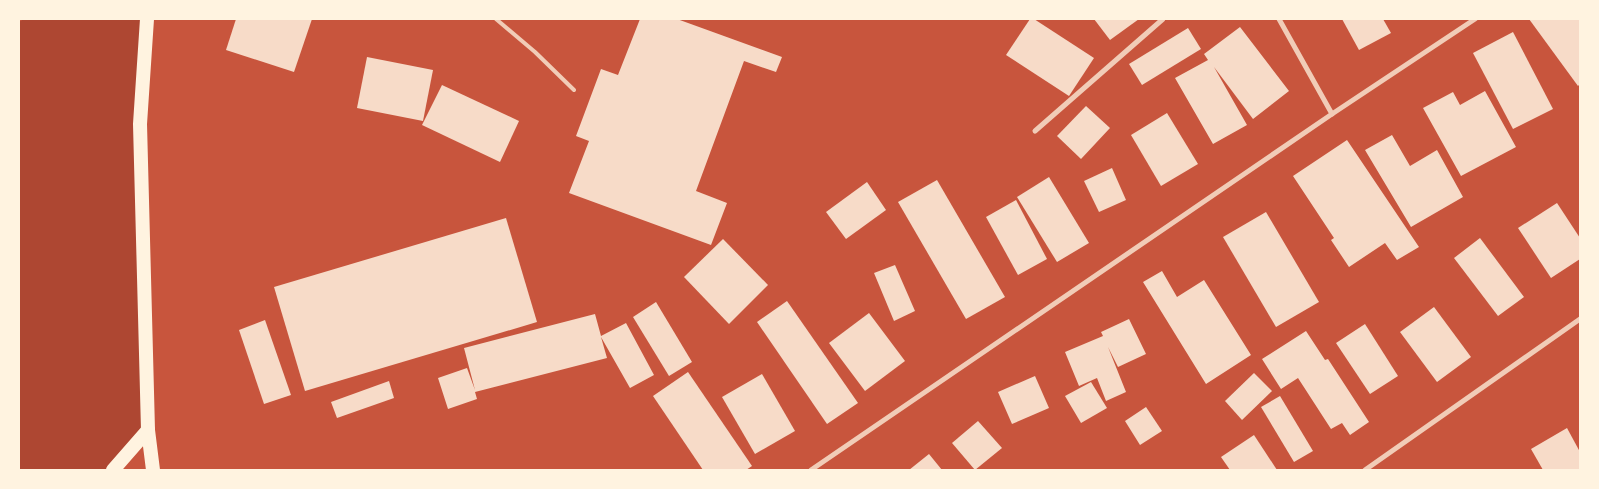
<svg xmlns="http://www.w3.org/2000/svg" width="1599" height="489" viewBox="0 0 1599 489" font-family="Raleway,sans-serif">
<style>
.green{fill:#ae4732}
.building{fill:#f7dbc8}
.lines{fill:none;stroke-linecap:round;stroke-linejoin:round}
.service{stroke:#f1ccb7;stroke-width:4}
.minor{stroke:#f1ccb7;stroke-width:5}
.trunk{stroke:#fff3e0;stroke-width:14}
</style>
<rect width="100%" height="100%" fill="#c8553d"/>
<!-- green -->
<path class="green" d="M 24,19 L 147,19 L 140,124 L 148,430 L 113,470 L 19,470 L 19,22 Z"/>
<!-- building -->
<g class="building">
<path d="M 236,19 L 312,19 L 294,72 L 226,50 Z"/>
<path d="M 640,19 L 677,19 L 782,57 L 776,72 L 744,61 L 696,191 L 727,203 L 711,245 L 569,193 L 589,141 L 576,136 L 601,69 L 618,75 Z"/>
<path d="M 1030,19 L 1034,19 L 1094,58 L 1069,96 L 1006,55 Z"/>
<path d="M 1094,19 L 1139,19 L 1110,40 Z"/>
<path d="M 1342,19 L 1383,19 L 1391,33 L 1359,50 Z"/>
<path d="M 1529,19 L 1580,19 L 1580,84 L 1578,86 Z"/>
<path d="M 1240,27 L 1289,91 L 1253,119 L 1214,67 L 1247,125 L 1213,144 L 1175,78 L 1208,60 L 1204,54 Z"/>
<path d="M 1188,28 L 1201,49 L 1142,85 L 1129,64 Z"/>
<path d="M 1513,32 L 1553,109 L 1513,129 L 1473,53 Z"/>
<path d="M 367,57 L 433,70 L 423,121 L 357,108 Z"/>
<path d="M 442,85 L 519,121 L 500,162 L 422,125 Z"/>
<path d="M 1485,91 L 1516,147 L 1461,176 L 1423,108 L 1453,92 L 1460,105 Z"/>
<path d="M 1086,106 L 1110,128 L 1081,159 L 1057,136 Z"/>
<path d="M 1167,113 L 1198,164 L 1161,186 L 1131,135 Z"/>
<path d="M 1392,135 L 1410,166 L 1437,150 L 1463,197 L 1411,227 L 1365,150 Z"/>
<path d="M 1347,140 L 1419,247 L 1397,260 L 1385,243 L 1349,267 L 1331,240 L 1334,238 L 1293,176 Z"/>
<path d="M 1112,168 L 1126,200 L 1099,212 L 1084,181 Z"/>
<path d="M 1049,177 L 1089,243 L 1057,262 L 1017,197 Z"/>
<path d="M 937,180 L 1005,297 L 966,319 L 898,202 Z"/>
<path d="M 867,182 L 886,210 L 846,239 L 826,212 Z"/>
<path d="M 1016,200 L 1047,259 L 1018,275 L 986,217 Z"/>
<path d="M 1557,203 L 1580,238 L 1580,259 L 1551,278 L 1518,228 Z"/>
<path d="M 1266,212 L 1319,302 L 1276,327 L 1223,237 Z"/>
<path d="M 506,218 L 537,322 L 305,391 L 274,287 Z"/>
<path d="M 1480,238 L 1524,297 L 1498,316 L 1454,258 Z"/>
<path d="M 723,239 L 768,285 L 729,324 L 684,277 Z"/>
<path d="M 895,265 L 915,311 L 894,321 L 874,273 Z"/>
<path d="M 1162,271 L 1177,297 L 1204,280 L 1251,355 L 1206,384 L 1143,282 Z"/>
<path d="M 787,301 L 858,403 L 827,424 L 757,322 Z"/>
<path d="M 656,302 L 692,362 L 669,376 L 633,317 Z"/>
<path d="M 1434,307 L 1471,357 L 1437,382 L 1400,332 Z"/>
<path d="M 869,313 L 905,361 L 865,391 L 829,343 Z"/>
<path d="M 595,314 L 601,336 L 626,323 L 654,375 L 630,388 L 601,337 L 607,358 L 475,392 L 477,399 L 448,409 L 438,378 L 467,368 L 475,390 L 464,348 Z"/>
<path d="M 1129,319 L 1146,354 L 1118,367 L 1108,347 L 1126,392 L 1106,401 L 1097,378 L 1079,386 L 1065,352 L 1103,336 L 1101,332 Z"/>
<path d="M 265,320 L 291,395 L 264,404 L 239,330 Z"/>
<path d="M 1365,324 L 1398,376 L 1370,394 L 1336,343 Z"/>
<path d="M 1306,331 L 1325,360 L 1328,359 L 1369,422 L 1350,435 L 1342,423 L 1331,429 L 1298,378 L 1281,389 L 1262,359 Z"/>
<path d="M 688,372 L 752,466 L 746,470 L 703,470 L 653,396 Z"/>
<path d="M 1254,373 L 1272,391 L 1242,420 L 1225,401 Z"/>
<path d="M 762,374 L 795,431 L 755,454 L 722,397 Z"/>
<path d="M 1035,376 L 1049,408 L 1012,424 L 998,392 Z"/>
<path d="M 389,381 L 394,398 L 337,418 L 331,402 Z"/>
<path d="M 1091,382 L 1107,408 L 1081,423 L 1065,396 Z"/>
<path d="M 1280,396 L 1313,451 L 1294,462 L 1261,407 Z"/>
<path d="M 1146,407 L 1162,431 L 1140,445 L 1125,421 Z"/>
<path d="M 978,421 L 1002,448 L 975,470 L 952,443 Z"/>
<path d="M 1567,428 L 1580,452 L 1580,470 L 1543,470 L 1531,449 Z"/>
<path d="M 1254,435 L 1277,470 L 1230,470 L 1221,457 Z"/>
<path d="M 929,454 L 942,470 L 909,470 Z"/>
</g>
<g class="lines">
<!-- service -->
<path class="service" d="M 496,19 L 535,52 L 574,90"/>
<!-- minor -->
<g class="minor">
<path d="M 1279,19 L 1332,114"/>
<path d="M 1035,131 L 1163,19"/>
<path d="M 811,470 L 1332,114 L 1475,19"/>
<path d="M 1365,470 L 1580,319"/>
</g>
<!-- trunk -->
<g class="trunk">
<path d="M 147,19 L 140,124 L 148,430 L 153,470"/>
<path d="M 113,470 L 148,430"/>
</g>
</g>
<!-- border -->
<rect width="1599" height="489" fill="none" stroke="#fff3e0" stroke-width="40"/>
</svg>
